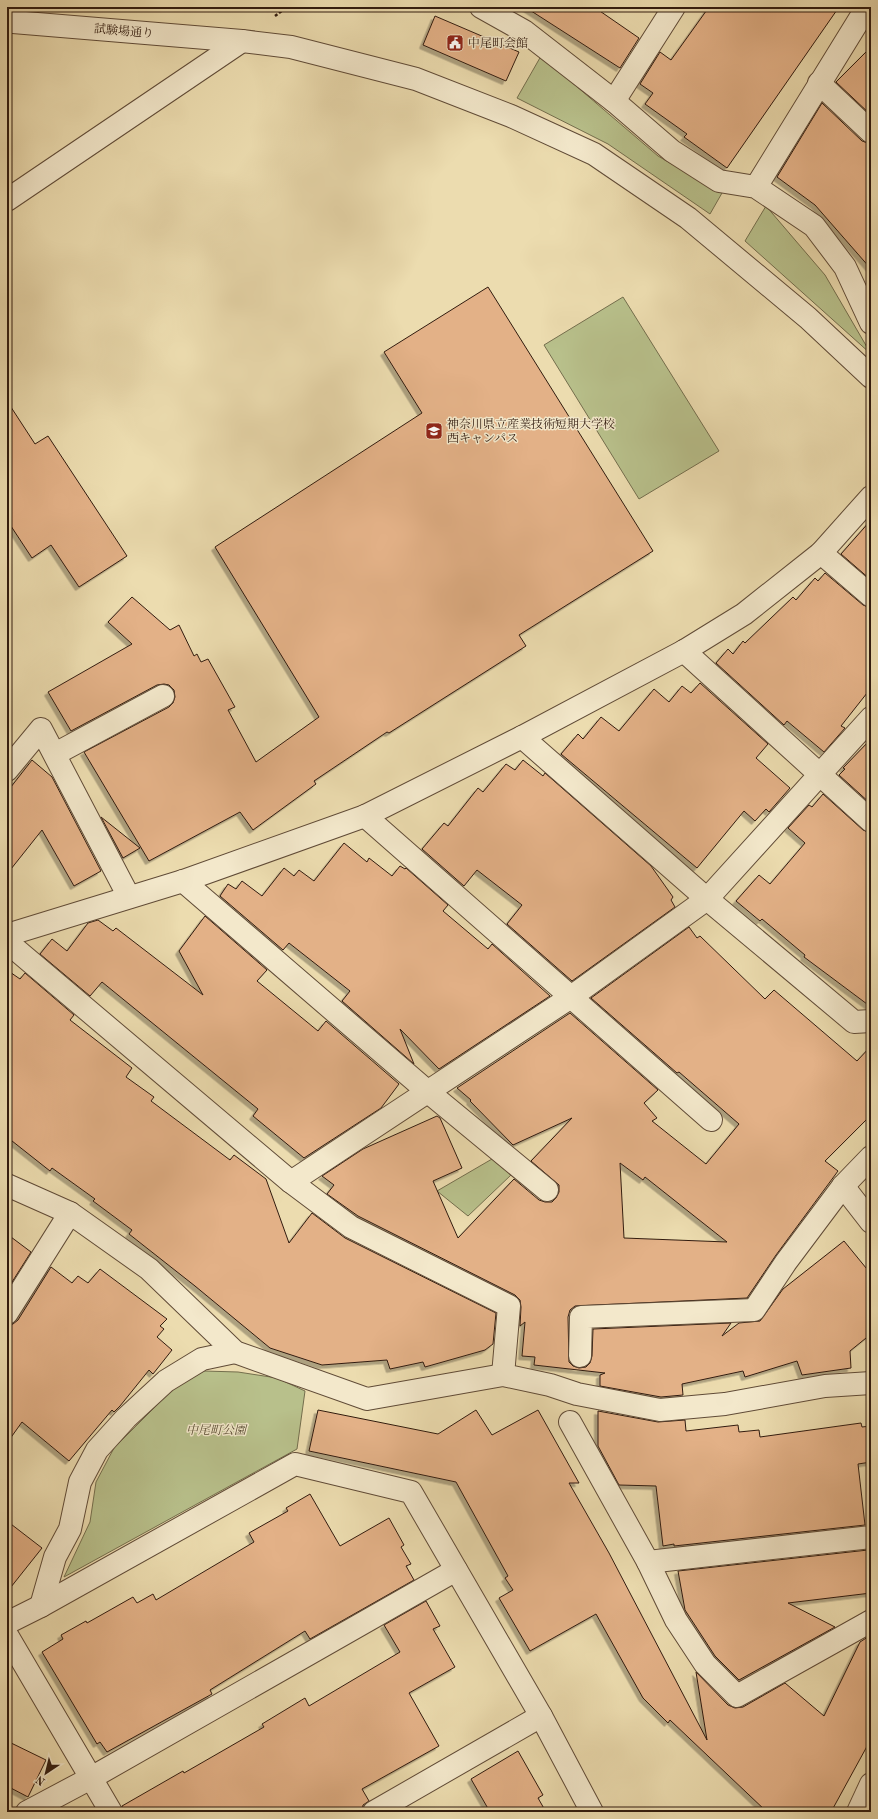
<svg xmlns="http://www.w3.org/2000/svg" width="878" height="1819" viewBox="0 0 878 1819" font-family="'Old Standard TT','Noto Serif JP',serif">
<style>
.green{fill:#b8c08b;stroke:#746e4d}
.building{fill:#e3b187;stroke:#311b0f;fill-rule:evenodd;filter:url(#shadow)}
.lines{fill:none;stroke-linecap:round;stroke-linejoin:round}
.minor-casing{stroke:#604b37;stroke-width:24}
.path{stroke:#311b0f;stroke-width:2.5;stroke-dasharray:3 2;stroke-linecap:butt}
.minor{stroke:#f3e8cb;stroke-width:22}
.labels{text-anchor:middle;stroke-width:3;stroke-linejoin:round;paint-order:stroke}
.street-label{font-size:12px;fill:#311b0f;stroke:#f3e8cb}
.poi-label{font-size:12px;fill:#311b0f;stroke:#f3e8cb;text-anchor:start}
.park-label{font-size:12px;font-style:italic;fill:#5a4d34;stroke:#f3e8cb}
</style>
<defs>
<filter id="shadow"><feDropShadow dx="-3.5" dy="3.5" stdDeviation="0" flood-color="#0004"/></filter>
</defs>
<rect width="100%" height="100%" fill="#ecdcaf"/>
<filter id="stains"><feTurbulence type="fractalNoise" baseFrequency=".005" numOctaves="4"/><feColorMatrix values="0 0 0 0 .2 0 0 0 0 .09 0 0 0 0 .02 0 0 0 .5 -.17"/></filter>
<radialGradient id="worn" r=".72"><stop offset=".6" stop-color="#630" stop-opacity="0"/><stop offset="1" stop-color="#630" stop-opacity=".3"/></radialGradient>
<!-- green -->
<g class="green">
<path d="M 541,56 L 658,156 L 722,193 L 710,214 L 608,144 L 517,98 Z"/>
<path d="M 766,206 L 825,275 L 871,354 L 745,241 Z"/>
<path d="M 623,297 L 719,451 L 639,499 L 544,345 Z"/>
<path d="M 492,1159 L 511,1175 L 468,1216 L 437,1191 Z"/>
<path d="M 204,1371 L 238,1372 L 277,1378 L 305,1391 L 297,1449 L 64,1577 L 90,1522 L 96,1482 L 114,1448 L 173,1389 Z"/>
</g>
<!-- building -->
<g class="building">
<path d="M 525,7 L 594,7 L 639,38 L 620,68 Z"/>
<path d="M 709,7 L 839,7 L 727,168 L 684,137 L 687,134 L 645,104 L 653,93 L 640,84 L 660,52 L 671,60 Z"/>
<path d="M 435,16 L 519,52 L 506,81 L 423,45 Z"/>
<path d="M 871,47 L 871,115 L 836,82 Z"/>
<path d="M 822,103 L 862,141 L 871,144 L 871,269 L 815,205 L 777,177 Z"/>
<path d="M 488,287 L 653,551 L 519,635 L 526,646 L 389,733 L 387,732 L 314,781 L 316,784 L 253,830 L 240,812 L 149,861 L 84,752 L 169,707 L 173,703 L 175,697 L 174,690 L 169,685 L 164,684 L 157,685 L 71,731 L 48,692 L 132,644 L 108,622 L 132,597 L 170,630 L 179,625 L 194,656 L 197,654 L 201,662 L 208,659 L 235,707 L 228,710 L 256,762 L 319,717 L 215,547 L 422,413 L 384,352 Z"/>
<path d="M 7,401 L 35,444 L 48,436 L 127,556 L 79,587 L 51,545 L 32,558 L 7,520 Z"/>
<path d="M 871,520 L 871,580 L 841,554 Z"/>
<path d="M 825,573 L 863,605 L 871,608 L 871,688 L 841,726 L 845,728 L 824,752 L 787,721 L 784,725 L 716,663 L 728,649 L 733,654 L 743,641 L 745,643 L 793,597 L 796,600 L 815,578 L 818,581 Z"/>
<path d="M 700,683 L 768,744 L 756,758 L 790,788 L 769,812 L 766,809 L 755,821 L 744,811 L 697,868 L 561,754 L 578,734 L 583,739 L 601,717 L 619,731 L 654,689 L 669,702 L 682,686 L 691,693 Z"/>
<path d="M 871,739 L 871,804 L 839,775 L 845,769 L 843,768 Z"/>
<path d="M 32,760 L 52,777 L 101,871 L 74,886 L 42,830 L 7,874 L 7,792 Z"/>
<path d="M 523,760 L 543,776 L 545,773 L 651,866 L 673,897 L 671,900 L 675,907 L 572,981 L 507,924 L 522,905 L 477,870 L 464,886 L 422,849 L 444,823 L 448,826 L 478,788 L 483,792 L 506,764 L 515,770 Z"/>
<path d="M 823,794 L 863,830 L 871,833 L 871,1007 L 804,957 L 805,955 L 762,919 L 760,921 L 736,901 L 759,875 L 770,884 L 805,843 L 788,828 L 809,805 L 812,807 Z"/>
<path d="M 101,817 L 140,848 L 123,858 Z"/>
<path d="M 344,843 L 367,862 L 369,858 L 392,876 L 400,866 L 405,869 L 406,868 L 448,905 L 443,911 L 488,949 L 492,944 L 550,996 L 439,1069 L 400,1029 L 414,1064 L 342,1001 L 350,991 L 289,943 L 283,950 L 220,896 L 228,884 L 236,889 L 242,881 L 262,896 L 284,868 L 294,876 L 299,870 L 314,881 Z"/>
<path d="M 205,916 L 267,970 L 257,981 L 318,1031 L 326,1021 L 399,1084 L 381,1108 L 304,1158 L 253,1116 L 258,1109 L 102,982 L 90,996 L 40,954 L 52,939 L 67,951 L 88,923 L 98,920 L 113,931 L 116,928 L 203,995 L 179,951 Z"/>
<path d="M 689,927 L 697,938 L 700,936 L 765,999 L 774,990 L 857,1061 L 871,1046 L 871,1115 L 825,1161 L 838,1171 L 776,1255 L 747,1298 L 575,1306 L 570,1310 L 568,1317 L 569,1362 L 573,1366 L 579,1368 L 586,1367 L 590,1363 L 592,1356 L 593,1329 L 731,1323 L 722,1336 L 739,1323 L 760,1321 L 783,1289 L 844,1241 L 871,1274 L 871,1334 L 850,1351 L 851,1368 L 802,1375 L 797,1361 L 745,1377 L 743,1371 L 682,1384 L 683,1395 L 661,1397 L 600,1386 L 600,1375 L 605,1373 L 534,1365 L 535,1357 L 522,1356 L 525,1322 L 520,1326 L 521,1307 L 520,1300 L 515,1295 L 358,1216 L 327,1194 L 334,1185 L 322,1176 L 363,1149 L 437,1116 L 440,1118 L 462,1168 L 433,1181 L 458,1238 L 514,1179 L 539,1200 L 545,1202 L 552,1202 L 556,1198 L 559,1192 L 559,1185 L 531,1161 L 572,1118 L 513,1145 L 470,1101 L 471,1100 L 457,1088 L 570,1013 L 658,1090 L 644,1103 L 657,1118 L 652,1121 L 706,1164 L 739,1124 L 679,1072 L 677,1073 L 591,998 ZM 620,1163 L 643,1180 L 645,1177 L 727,1242 L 624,1238 Z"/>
<path d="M 7,970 L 20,979 L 25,973 L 74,1015 L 70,1020 L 132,1068 L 126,1077 L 154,1097 L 151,1101 L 230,1160 L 234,1155 L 266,1179 L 289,1243 L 312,1213 L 345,1238 L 496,1313 L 493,1344 L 485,1350 L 425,1367 L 423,1362 L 390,1369 L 387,1360 L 322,1365 L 270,1348 L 195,1286 L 129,1234 L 132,1230 L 93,1201 L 95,1199 L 52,1168 L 50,1171 L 7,1137 Z"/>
<path d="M 7,1234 L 31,1252 L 7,1290 Z"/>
<path d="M 51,1267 L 72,1283 L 78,1276 L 88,1283 L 100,1269 L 167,1319 L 160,1326 L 164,1329 L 157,1337 L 172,1350 L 153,1374 L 149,1370 L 120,1406 L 114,1412 L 112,1410 L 69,1461 L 22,1422 L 7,1443 L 7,1325 L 13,1324 L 18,1320 Z"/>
<path d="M 318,1410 L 438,1434 L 476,1410 L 492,1435 L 538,1410 L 579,1483 L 569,1483 L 609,1553 L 707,1740 L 696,1672 L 728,1705 L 735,1708 L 743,1707 L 785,1683 L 824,1716 L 860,1642 L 871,1635 L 871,1739 L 831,1812 L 767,1812 L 670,1720 L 668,1723 L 643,1698 L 596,1614 L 530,1651 L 499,1598 L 513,1590 L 505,1578 L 508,1576 L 456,1482 L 309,1451 Z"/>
<path d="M 598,1411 L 658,1422 L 685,1420 L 686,1431 L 738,1425 L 739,1432 L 759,1430 L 760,1437 L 861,1423 L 862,1427 L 871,1426 L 871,1462 L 858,1464 L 865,1525 L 674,1546 L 674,1544 L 663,1546 L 656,1486 L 619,1485 L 598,1446 Z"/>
<path d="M 310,1494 L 340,1546 L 389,1518 L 404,1545 L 401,1547 L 411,1564 L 406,1566 L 414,1580 L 310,1639 L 305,1631 L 210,1690 L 212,1694 L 107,1752 L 100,1742 L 97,1744 L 42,1652 L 63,1639 L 61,1635 L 86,1621 L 87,1623 L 133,1597 L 137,1603 L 153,1594 L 156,1600 L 254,1542 L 249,1533 L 288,1511 L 286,1508 Z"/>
<path d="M 7,1521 L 42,1548 L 7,1592 Z"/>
<path d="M 868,1550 L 868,1553 L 871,1553 L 871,1593 L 788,1603 L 835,1627 L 739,1680 L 715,1656 L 685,1610 L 678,1571 Z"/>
<path d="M 426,1601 L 440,1626 L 433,1629 L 455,1667 L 409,1693 L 439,1746 L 362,1789 L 369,1801 L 363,1805 L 362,1812 L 123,1812 L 122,1806 L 183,1771 L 184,1773 L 264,1727 L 262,1724 L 305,1698 L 309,1706 L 400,1652 L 384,1625 Z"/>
<path d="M 7,1741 L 46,1760 L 28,1797 L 7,1786 Z"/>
<path d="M 518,1751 L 543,1795 L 538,1798 L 546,1812 L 490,1812 L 471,1779 Z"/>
</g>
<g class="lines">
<!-- minor casing -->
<g class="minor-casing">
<g id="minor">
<path d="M 481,7 L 524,31 L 614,101 L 672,151 L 719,181 L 756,187 L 814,226 L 845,267 L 871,323"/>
<path d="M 7,20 L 13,22 L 242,41 L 291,47 L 416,79 L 511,116 L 594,154 L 688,218 L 808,318 L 871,377"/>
<path d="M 819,83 L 871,132"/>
<path d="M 614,101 L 674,7"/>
<path d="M 756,187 L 867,7"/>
<path d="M 7,200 L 242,41"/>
<path d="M 821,553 L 871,596"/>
<path d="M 684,651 L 871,821"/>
<path d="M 522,737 L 707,899 L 854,1022 L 871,1021"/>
<path d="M 55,754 L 163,696"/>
<path d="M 7,770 L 41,729 L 129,897"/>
<path d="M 365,816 L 711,1120"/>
<path d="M 183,881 L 427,1091 L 547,1190"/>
<path d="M 7,935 L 183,881 L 365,816 L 522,737 L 684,651 L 744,614 L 821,553 L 871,497"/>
<path d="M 7,942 L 291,1182 L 351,1227 L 509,1306 L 503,1375"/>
<path d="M 291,1182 L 571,997 L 707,899 L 871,718"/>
<path d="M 7,1185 L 70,1213 L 149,1269 L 235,1352 L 367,1399 L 503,1375 L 550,1385 L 577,1394 L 660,1410 L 725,1404 L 825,1386 L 871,1383"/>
<path d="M 843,1186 L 871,1222"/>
<path d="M 7,1313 L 70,1213"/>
<path d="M 580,1356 L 581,1317 L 754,1310 L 786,1262 L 843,1186 L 871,1157"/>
<path d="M 570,1422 L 648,1562 L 676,1620 L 705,1664 L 737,1696 L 871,1621"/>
<path d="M 648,1562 L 871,1537"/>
<path d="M 41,1606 L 55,1557 L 70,1529 L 80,1482 L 97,1450 L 126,1418 L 166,1381 L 202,1359 L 235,1352"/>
<path d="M 7,1623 L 41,1606 L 295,1464 L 411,1492 L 541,1716 L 592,1812"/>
<path d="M 7,1635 L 111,1812"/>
<path d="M 27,1812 L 91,1778 L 456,1570"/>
<path d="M 374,1812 L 541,1716"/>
<path d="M 858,1812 L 871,1784"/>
</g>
</g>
<!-- path -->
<path class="path" d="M 275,16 L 287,7"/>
<!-- minor -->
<use href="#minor" class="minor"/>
</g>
<!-- icons -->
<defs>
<g id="civic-square" transform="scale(0.9)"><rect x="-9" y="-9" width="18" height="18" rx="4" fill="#8f2418" stroke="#f3e8cb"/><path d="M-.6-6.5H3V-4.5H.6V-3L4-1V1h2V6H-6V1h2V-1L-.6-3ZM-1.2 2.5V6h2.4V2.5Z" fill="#fff"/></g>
<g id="university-square" transform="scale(0.9)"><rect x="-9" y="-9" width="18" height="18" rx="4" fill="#8f2418" stroke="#f3e8cb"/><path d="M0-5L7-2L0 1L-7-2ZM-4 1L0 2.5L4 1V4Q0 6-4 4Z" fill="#fff"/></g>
</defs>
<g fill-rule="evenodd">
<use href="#civic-square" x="455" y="43"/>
<use href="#university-square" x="434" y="431"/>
</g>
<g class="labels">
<!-- street labels -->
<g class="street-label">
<text transform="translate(124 31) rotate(5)" y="4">試験場通り</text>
</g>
<!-- poi labels -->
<g class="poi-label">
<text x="468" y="47">中尾町会館</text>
<text x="447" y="428">神奈川県立産業技術短期大学校<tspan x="447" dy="14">西キャンパス</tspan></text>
</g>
<!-- park labels -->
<g class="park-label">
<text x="216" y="1434">中尾町公園</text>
</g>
</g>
<!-- margin -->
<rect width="878" height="1819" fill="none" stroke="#ecdcaf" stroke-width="24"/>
<rect x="8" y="8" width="862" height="1803" fill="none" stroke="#311b0f" stroke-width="2"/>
<rect x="12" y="12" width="854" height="1795" fill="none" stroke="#311b0f"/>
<!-- north arrow -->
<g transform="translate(46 1773) rotate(215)" stroke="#f3e8cb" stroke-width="3" paint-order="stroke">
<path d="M0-3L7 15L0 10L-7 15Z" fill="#311b0f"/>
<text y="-6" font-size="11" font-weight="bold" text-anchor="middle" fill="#311b0f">N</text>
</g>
<rect width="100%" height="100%" filter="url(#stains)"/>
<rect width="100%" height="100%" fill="url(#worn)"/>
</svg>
